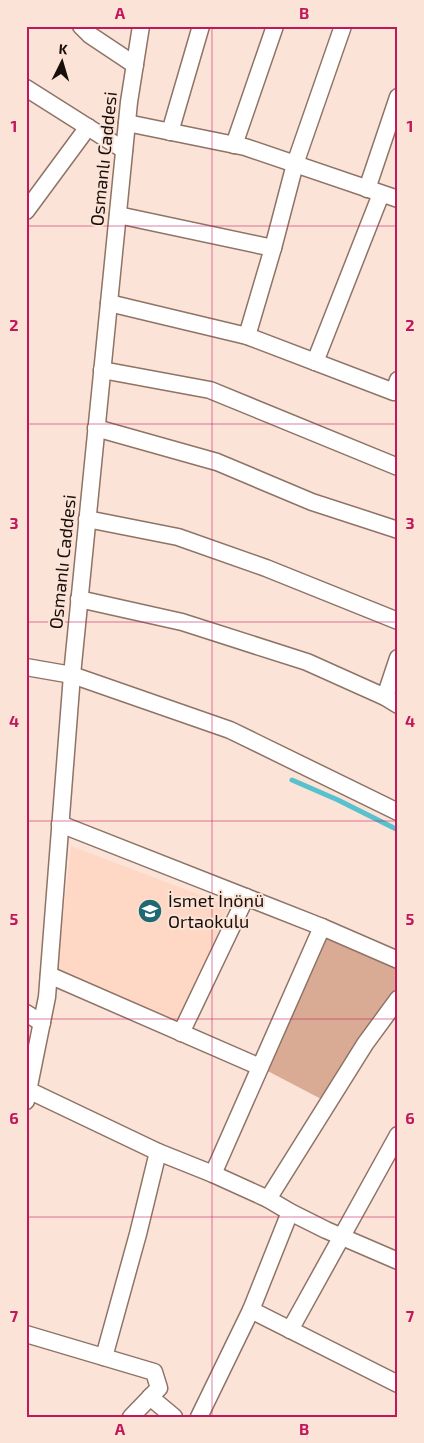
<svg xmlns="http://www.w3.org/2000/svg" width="424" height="1443" viewBox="0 0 424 1443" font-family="'Exo 2',sans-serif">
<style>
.built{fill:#fed8c5}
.green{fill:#daab94}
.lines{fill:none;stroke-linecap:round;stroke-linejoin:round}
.stream{stroke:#57c1cd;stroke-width:5}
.minor-casing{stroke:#8e7366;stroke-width:19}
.minor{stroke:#fff;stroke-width:16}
.grid{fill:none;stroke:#c2185b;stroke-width:1;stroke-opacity:0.55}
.labels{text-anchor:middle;stroke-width:4;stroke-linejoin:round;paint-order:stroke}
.street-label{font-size:18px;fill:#190f0a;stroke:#fce3d7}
.poi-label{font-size:18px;fill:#190f0a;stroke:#fce3d7;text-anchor:start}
.neatline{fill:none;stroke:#c2185b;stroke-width:2}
.grid-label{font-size:16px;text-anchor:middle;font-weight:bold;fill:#c2185b}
</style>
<rect width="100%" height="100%" fill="#fce3d7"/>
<!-- built -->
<path class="built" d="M 71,846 L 229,906 L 178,1025 L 57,970 Z"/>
<!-- green -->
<path class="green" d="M 325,932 L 398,961 L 398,1000 L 325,1101 L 260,1067 Z"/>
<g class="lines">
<!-- stream -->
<path class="stream" d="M 292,780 L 338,800 L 398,830"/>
<!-- minor casing -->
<g class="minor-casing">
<g id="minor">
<path d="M 81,26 L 90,35 L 135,65"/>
<path d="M 26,88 L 124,150"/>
<path d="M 127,123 L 245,147 L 398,199"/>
<path d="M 170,132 L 201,26"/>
<path d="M 234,145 L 275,26"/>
<path d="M 367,189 L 398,97"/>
<path d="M 26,211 L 88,127"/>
<path d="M 118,215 L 273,248"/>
<path d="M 109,303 L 247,336 L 394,392 L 398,380"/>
<path d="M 247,336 L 273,248 L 295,164 L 343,26"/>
<path d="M 315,362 L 381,194"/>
<path d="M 102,370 L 210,390 L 398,467"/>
<path d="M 96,428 L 217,462 L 312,502 L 398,530"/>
<path d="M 87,519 L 178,537 L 266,568 L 398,621"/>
<path d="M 79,599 L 182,622 L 307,662 L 385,697 L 398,705"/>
<path d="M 26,667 L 72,675 L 230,730 L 398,812"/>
<path d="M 385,697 L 398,658"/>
<path d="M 60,824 L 322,927 L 398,960"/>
<path d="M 49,975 L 260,1067"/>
<path d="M 26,1013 L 42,1023"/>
<path d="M 181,1033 L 246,897"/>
<path d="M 28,1090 L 158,1152 L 213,1174 L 268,1199 L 290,1212 L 326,1230 L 398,1261"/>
<path d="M 26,1101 L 47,997 L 72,675 L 129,102 L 141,26"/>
<path d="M 213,1174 L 322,927"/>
<path d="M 268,1199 L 365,1044 L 398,999"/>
<path d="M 251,1310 L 398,1384"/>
<path d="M 290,1330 L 398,1135"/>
<path d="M 26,1334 L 154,1372 L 159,1388 L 131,1417"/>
<path d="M 104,1357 L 138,1234 L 158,1152"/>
<path d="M 150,1397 L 174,1417"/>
<path d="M 199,1417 L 251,1310 L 290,1212"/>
</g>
</g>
<!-- minor -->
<use href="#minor" class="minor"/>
</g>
<!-- grid -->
<path class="grid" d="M 212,26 L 212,1417M 26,226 L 398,226M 26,424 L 398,424M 26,622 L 398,622M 26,821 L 398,821M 26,1019 L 398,1019M 26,1217 L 398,1217"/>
<!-- icons -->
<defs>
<g id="school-disc" transform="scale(1.25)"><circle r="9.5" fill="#1f6a72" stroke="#fce3d7"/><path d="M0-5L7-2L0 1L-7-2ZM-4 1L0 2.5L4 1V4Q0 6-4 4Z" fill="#fff"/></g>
</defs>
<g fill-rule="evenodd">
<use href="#school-disc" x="150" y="911"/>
</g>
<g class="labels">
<!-- street labels -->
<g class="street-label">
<text transform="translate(104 159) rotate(-84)" y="6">Osmanlı Caddesi</text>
<text transform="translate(63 562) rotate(-84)" y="6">Osmanlı Caddesi</text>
</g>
<!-- poi labels -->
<g class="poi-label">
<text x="168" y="907">İsmet İnönü<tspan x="168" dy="21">Ortaokulu</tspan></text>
</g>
</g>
<!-- border -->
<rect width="424" height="1443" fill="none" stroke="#fce3d7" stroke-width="55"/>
<!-- north arrow -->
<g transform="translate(62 62) rotate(5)" stroke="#fce3d7" stroke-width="4" paint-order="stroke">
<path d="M0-4L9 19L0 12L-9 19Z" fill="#190f0a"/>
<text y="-8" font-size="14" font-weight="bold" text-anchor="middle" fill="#190f0a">K</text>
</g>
<rect x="28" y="28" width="368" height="1388" class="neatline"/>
<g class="grid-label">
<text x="120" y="19">A</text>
<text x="304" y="19">B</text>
<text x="14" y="132">1</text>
<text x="410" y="132">1</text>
<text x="14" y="331">2</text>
<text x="410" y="331">2</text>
<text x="14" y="529">3</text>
<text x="410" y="529">3</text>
<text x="14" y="727">4</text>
<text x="410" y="727">4</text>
<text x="14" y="925">5</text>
<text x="410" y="925">5</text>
<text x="14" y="1124">6</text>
<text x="410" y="1124">6</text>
<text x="14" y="1322">7</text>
<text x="410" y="1322">7</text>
<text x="120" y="1435">A</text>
<text x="304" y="1435">B</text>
</g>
</svg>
